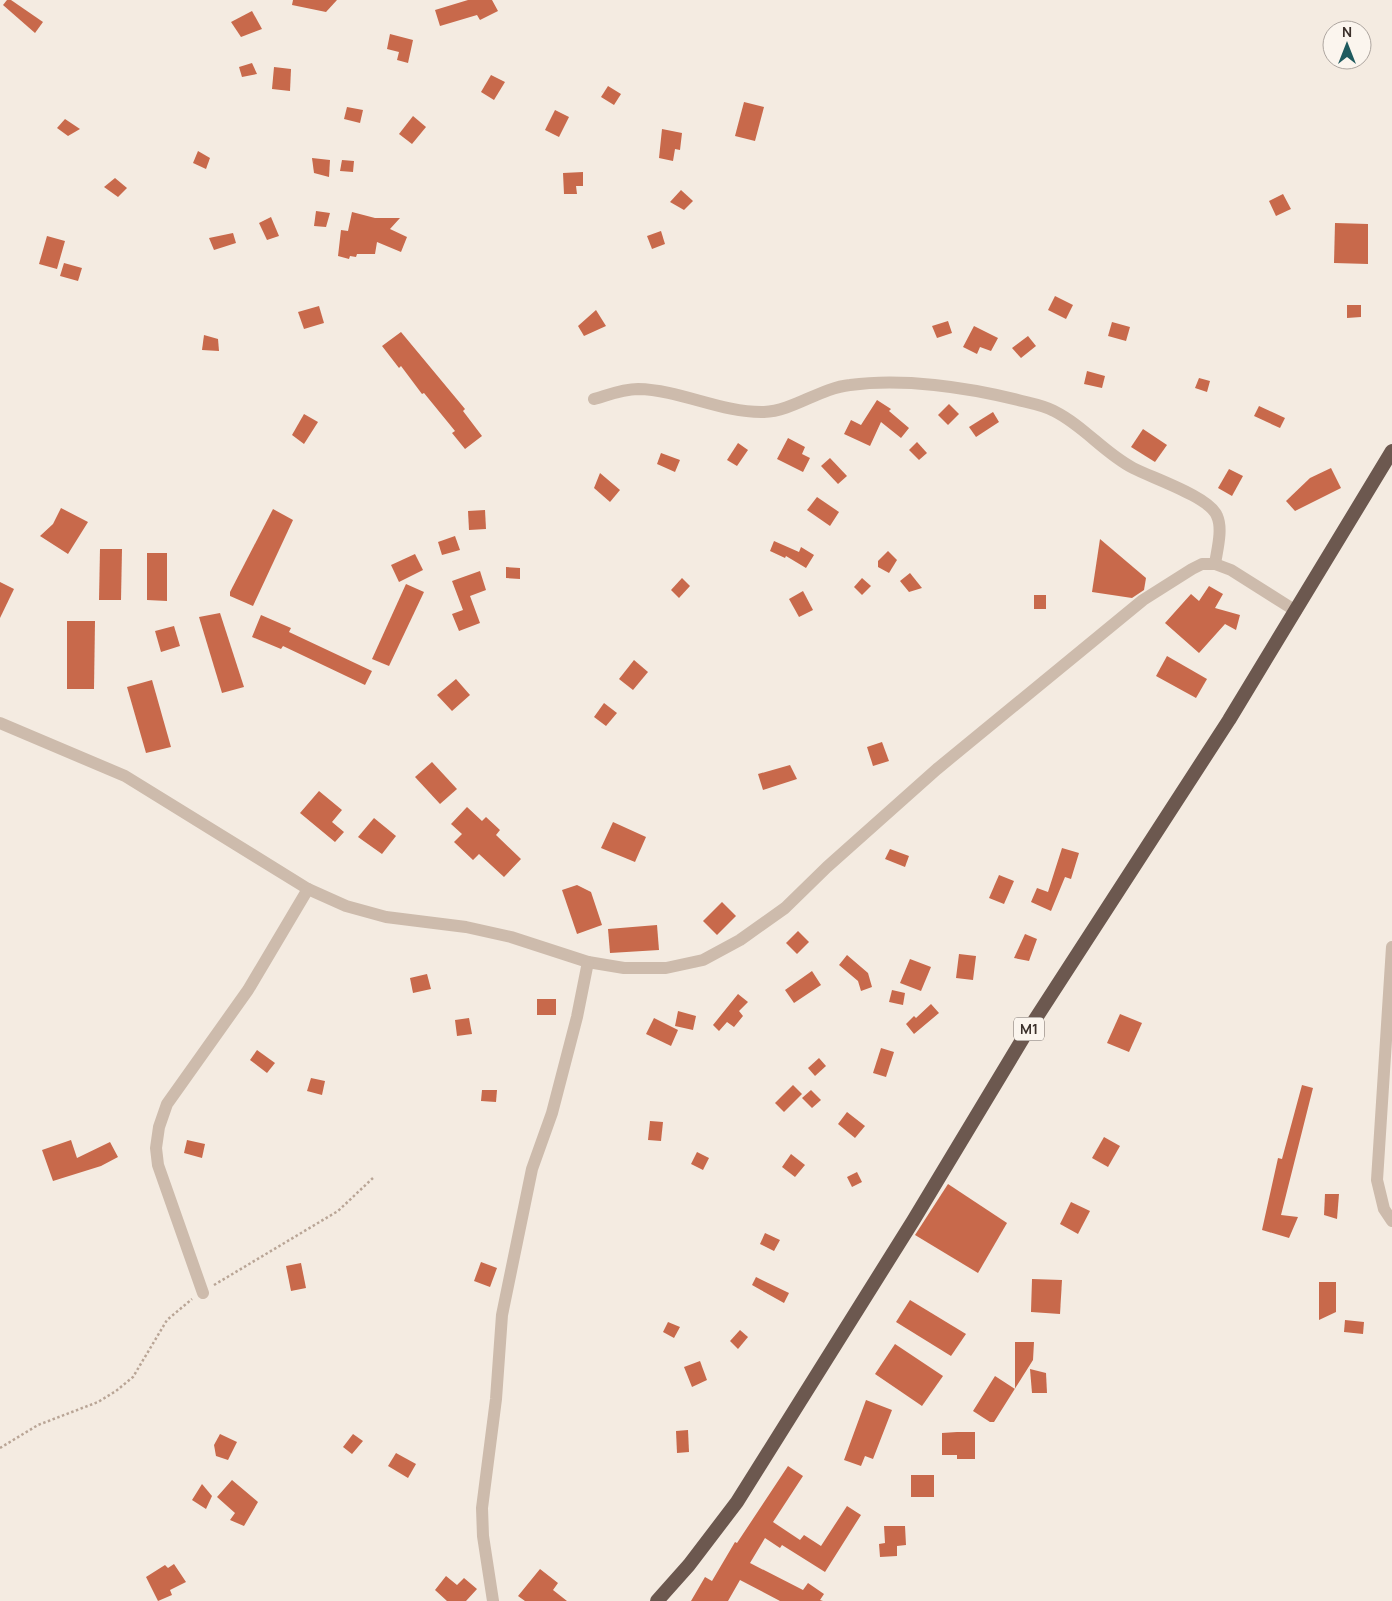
<svg xmlns="http://www.w3.org/2000/svg" width="1392" height="1601" viewBox="0 0 1392 1601" font-family="Manrope,sans-serif">
<style>
.building{fill:#c8694b}
.lines{fill:none;stroke-linecap:round;stroke-linejoin:round}
.path{stroke:#b9a596;stroke-width:2.5;stroke-dasharray:2.5 2.5;stroke-linecap:butt}
.minor{stroke:#cdbbac;stroke-width:12}
.trunk{stroke:#6c584f;stroke-width:14}
.labels{text-anchor:middle;stroke-width:4.5;stroke-linejoin:round;paint-order:stroke}
.shield{fill:#fbf5ee;stroke:#756b66;stroke-width:1}
.shield-label{font-size:14px;font-weight:bold;fill:#3b302b}
</style>
<rect width="100%" height="100%" fill="#f4ebe1"/>
<!-- building -->
<g class="building">
<path d="M 7,0 L 11,0 L 43,22 L 35,33 L 3,5 Z"/>
<path d="M 293,0 L 337,0 L 326,12 L 292,5 Z"/>
<path d="M 468,0 L 492,0 L 498,11 L 480,20 L 477,15 L 440,26 L 435,10 Z"/>
<path d="M 252,11 L 262,29 L 241,37 L 231,22 Z"/>
<path d="M 390,34 L 413,40 L 408,63 L 397,60 L 399,52 L 387,49 Z"/>
<path d="M 252,63 L 257,74 L 242,77 L 239,67 Z"/>
<path d="M 274,67 L 291,69 L 290,91 L 272,89 Z"/>
<path d="M 491,75 L 505,82 L 494,100 L 481,92 Z"/>
<path d="M 608,86 L 621,94 L 614,105 L 601,97 Z"/>
<path d="M 744,102 L 764,107 L 755,141 L 735,136 Z"/>
<path d="M 347,107 L 363,110 L 360,123 L 344,119 Z"/>
<path d="M 555,110 L 569,117 L 559,137 L 545,130 Z"/>
<path d="M 413,116 L 426,127 L 412,144 L 399,134 Z"/>
<path d="M 65,119 L 80,129 L 68,136 L 57,128 Z"/>
<path d="M 662,129 L 682,133 L 680,150 L 675,149 L 673,161 L 659,158 Z"/>
<path d="M 198,151 L 210,158 L 206,169 L 193,163 Z"/>
<path d="M 312,158 L 330,160 L 329,177 L 314,173 Z"/>
<path d="M 342,160 L 354,161 L 353,172 L 340,171 Z"/>
<path d="M 583,172 L 583,186 L 576,186 L 577,194 L 564,194 L 563,173 Z"/>
<path d="M 115,178 L 127,188 L 118,197 L 104,187 Z"/>
<path d="M 681,190 L 693,201 L 684,210 L 670,202 Z"/>
<path d="M 1283,194 L 1291,209 L 1276,216 L 1269,201 Z"/>
<path d="M 316,211 L 330,213 L 326,227 L 314,226 Z"/>
<path d="M 352,212 L 375,218 L 400,218 L 390,229 L 407,237 L 401,252 L 377,242 L 375,254 L 357,254 L 356,257 L 350,256 L 349,259 L 338,256 L 341,230 L 348,231 Z"/>
<path d="M 271,217 L 279,236 L 267,240 L 259,223 Z"/>
<path d="M 1335,223 L 1368,224 L 1368,264 L 1334,263 Z"/>
<path d="M 661,231 L 665,244 L 652,249 L 647,236 Z"/>
<path d="M 233,233 L 236,243 L 214,250 L 209,238 Z"/>
<path d="M 47,236 L 65,241 L 57,269 L 39,264 Z"/>
<path d="M 64,263 L 82,268 L 78,281 L 60,276 Z"/>
<path d="M 1055,296 L 1073,305 L 1066,319 L 1048,310 Z"/>
<path d="M 1347,305 L 1361,305 L 1361,317 L 1347,318 Z"/>
<path d="M 319,306 L 324,323 L 304,329 L 298,312 Z"/>
<path d="M 596,310 L 606,326 L 584,336 L 578,326 Z"/>
<path d="M 948,321 L 952,333 L 937,338 L 932,326 Z"/>
<path d="M 1112,322 L 1130,327 L 1126,341 L 1108,336 Z"/>
<path d="M 974,326 L 998,338 L 991,351 L 980,347 L 977,354 L 963,347 Z"/>
<path d="M 401,332 L 465,409 L 463,411 L 482,436 L 465,449 L 452,433 L 455,431 L 424,393 L 422,394 L 401,366 L 399,368 L 382,346 Z"/>
<path d="M 204,335 L 218,339 L 219,351 L 202,350 Z"/>
<path d="M 1028,336 L 1036,346 L 1021,358 L 1012,348 Z"/>
<path d="M 1087,371 L 1105,376 L 1102,388 L 1084,384 Z"/>
<path d="M 1199,378 L 1210,381 L 1207,392 L 1195,388 Z"/>
<path d="M 877,400 L 891,409 L 889,411 L 909,428 L 901,438 L 881,422 L 870,446 L 844,434 L 851,420 L 861,425 Z"/>
<path d="M 949,404 L 959,414 L 948,425 L 938,415 Z"/>
<path d="M 1259,406 L 1285,418 L 1280,428 L 1254,416 Z"/>
<path d="M 993,412 L 999,422 L 976,437 L 969,427 Z"/>
<path d="M 304,414 L 318,422 L 304,444 L 292,435 Z"/>
<path d="M 1143,429 L 1167,445 L 1155,462 L 1131,447 Z"/>
<path d="M 788,438 L 805,447 L 802,454 L 810,458 L 803,472 L 777,459 Z"/>
<path d="M 917,442 L 927,453 L 919,460 L 909,450 Z"/>
<path d="M 738,443 L 748,450 L 737,466 L 727,460 Z"/>
<path d="M 661,453 L 680,460 L 675,472 L 657,464 Z"/>
<path d="M 830,458 L 847,476 L 838,484 L 821,466 Z"/>
<path d="M 1331,468 L 1341,488 L 1295,511 L 1286,501 L 1310,478 Z"/>
<path d="M 1229,469 L 1243,476 L 1232,496 L 1218,488 Z"/>
<path d="M 600,473 L 620,490 L 610,502 L 594,488 Z"/>
<path d="M 817,497 L 839,512 L 830,526 L 807,510 Z"/>
<path d="M 61,508 L 88,522 L 68,554 L 40,536 L 53,524 Z"/>
<path d="M 273,509 L 293,520 L 253,606 L 230,596 L 230,592 Z"/>
<path d="M 485,510 L 486,529 L 469,530 L 468,511 Z"/>
<path d="M 455,536 L 460,550 L 442,555 L 438,542 Z"/>
<path d="M 1100,539 L 1146,578 L 1144,590 L 1132,598 L 1092,592 Z"/>
<path d="M 774,541 L 799,552 L 801,547 L 814,555 L 806,568 L 786,556 L 785,558 L 770,551 Z"/>
<path d="M 100,549 L 122,549 L 121,600 L 99,600 Z"/>
<path d="M 888,551 L 897,560 L 889,573 L 878,567 L 878,561 Z"/>
<path d="M 147,553 L 167,553 L 167,601 L 147,600 Z"/>
<path d="M 415,554 L 423,570 L 399,582 L 391,565 Z"/>
<path d="M 506,567 L 520,568 L 520,579 L 506,578 Z"/>
<path d="M 480,571 L 486,590 L 470,596 L 480,623 L 459,631 L 452,614 L 463,610 L 452,581 Z"/>
<path d="M 910,573 L 922,588 L 909,592 L 900,581 Z"/>
<path d="M 682,578 L 690,586 L 679,598 L 671,590 Z"/>
<path d="M 862,578 L 871,586 L 862,595 L 854,587 Z"/>
<path d="M 0,582 L 14,589 L 0,618 Z"/>
<path d="M 406,584 L 424,592 L 389,666 L 372,659 Z"/>
<path d="M 1209,586 L 1223,594 L 1215,608 L 1240,615 L 1236,630 L 1225,624 L 1199,653 L 1165,623 L 1191,594 L 1199,601 Z"/>
<path d="M 803,591 L 813,610 L 799,617 L 789,599 Z"/>
<rect x="1034" y="595" width="12" height="14"/>
<path d="M 220,613 L 244,687 L 222,693 L 199,617 Z"/>
<path d="M 261,615 L 291,628 L 289,632 L 372,671 L 365,685 L 283,646 L 281,649 L 252,637 Z"/>
<path d="M 67,621 L 95,621 L 94,689 L 67,689 Z"/>
<path d="M 174,626 L 180,646 L 161,652 L 155,631 Z"/>
<path d="M 1167,656 L 1207,679 L 1196,698 L 1156,676 Z"/>
<path d="M 634,660 L 648,672 L 633,690 L 619,679 Z"/>
<path d="M 456,679 L 470,695 L 452,711 L 437,695 Z"/>
<path d="M 152,680 L 171,747 L 146,753 L 127,687 Z"/>
<path d="M 604,703 L 617,713 L 606,726 L 594,717 Z"/>
<path d="M 882,742 L 889,761 L 873,766 L 867,747 Z"/>
<path d="M 432,762 L 457,789 L 440,804 L 415,777 Z"/>
<path d="M 790,765 L 797,779 L 763,790 L 758,774 Z"/>
<path d="M 319,791 L 342,810 L 332,822 L 344,832 L 335,842 L 300,813 Z"/>
<path d="M 467,807 L 482,821 L 486,817 L 500,830 L 496,835 L 521,859 L 504,877 L 479,854 L 473,860 L 454,842 L 462,834 L 451,824 Z"/>
<path d="M 374,818 L 396,836 L 382,854 L 358,837 Z"/>
<path d="M 613,822 L 646,837 L 635,862 L 601,848 Z"/>
<path d="M 1062,848 L 1079,853 L 1071,879 L 1065,877 L 1051,911 L 1031,902 L 1037,888 L 1048,892 Z"/>
<path d="M 890,849 L 909,856 L 905,867 L 885,859 Z"/>
<path d="M 999,875 L 1014,881 L 1004,904 L 989,898 Z"/>
<path d="M 577,885 L 591,892 L 602,925 L 577,934 L 562,890 Z"/>
<path d="M 722,902 L 736,916 L 717,935 L 703,921 Z"/>
<path d="M 657,925 L 659,950 L 610,953 L 608,929 Z"/>
<path d="M 798,931 L 809,942 L 797,954 L 786,943 Z"/>
<path d="M 1025,934 L 1037,939 L 1029,961 L 1014,958 Z"/>
<path d="M 959,954 L 976,956 L 973,980 L 956,978 Z"/>
<path d="M 847,955 L 868,973 L 872,987 L 861,991 L 858,981 L 839,965 Z"/>
<path d="M 910,959 L 931,967 L 921,991 L 900,983 Z"/>
<path d="M 812,971 L 821,985 L 794,1003 L 785,990 Z"/>
<path d="M 427,974 L 431,989 L 413,993 L 410,978 Z"/>
<path d="M 892,990 L 905,993 L 903,1005 L 889,1002 Z"/>
<path d="M 738,994 L 748,1002 L 739,1011 L 743,1016 L 734,1027 L 727,1022 L 719,1031 L 713,1025 Z"/>
<rect x="537" y="999" width="19" height="16"/>
<path d="M 931,1004 L 939,1013 L 914,1034 L 906,1024 L 914,1016 L 916,1018 Z"/>
<path d="M 678,1011 L 696,1016 L 693,1030 L 675,1026 Z"/>
<path d="M 1120,1014 L 1142,1023 L 1129,1052 L 1107,1043 Z"/>
<path d="M 469,1018 L 472,1034 L 457,1036 L 455,1020 Z"/>
<path d="M 654,1018 L 678,1030 L 671,1046 L 646,1034 Z"/>
<path d="M 881,1048 L 894,1052 L 886,1077 L 873,1073 Z"/>
<path d="M 257,1050 L 275,1063 L 267,1073 L 250,1060 Z"/>
<path d="M 819,1058 L 826,1066 L 815,1076 L 808,1068 Z"/>
<path d="M 311,1078 L 325,1081 L 322,1095 L 307,1091 Z"/>
<path d="M 793,1085 L 802,1094 L 784,1112 L 775,1103 Z"/>
<path d="M 1302,1085 L 1313,1088 L 1281,1215 L 1298,1217 L 1289,1238 L 1262,1230 L 1278,1158 L 1282,1159 Z"/>
<path d="M 482,1090 L 497,1090 L 496,1102 L 481,1101 Z"/>
<path d="M 811,1090 L 821,1100 L 812,1108 L 802,1098 Z"/>
<path d="M 847,1112 L 865,1126 L 855,1138 L 838,1124 Z"/>
<path d="M 650,1121 L 663,1122 L 661,1141 L 648,1140 Z"/>
<path d="M 1104,1137 L 1120,1146 L 1108,1167 L 1092,1158 Z"/>
<path d="M 71,1140 L 77,1158 L 110,1142 L 118,1157 L 101,1166 L 53,1181 L 42,1150 Z"/>
<path d="M 187,1140 L 205,1144 L 202,1158 L 184,1153 Z"/>
<path d="M 697,1152 L 709,1158 L 703,1170 L 691,1164 Z"/>
<path d="M 791,1154 L 805,1165 L 795,1177 L 782,1167 Z"/>
<path d="M 857,1172 L 862,1182 L 852,1187 L 847,1177 Z"/>
<path d="M 948,1184 L 1007,1223 L 978,1273 L 915,1235 Z"/>
<path d="M 1325,1194 L 1339,1194 L 1337,1219 L 1324,1215 Z"/>
<path d="M 1071,1202 L 1090,1211 L 1078,1234 L 1060,1224 Z"/>
<path d="M 765,1233 L 780,1240 L 774,1251 L 760,1244 Z"/>
<path d="M 481,1262 L 497,1268 L 490,1287 L 474,1281 Z"/>
<path d="M 301,1263 L 306,1288 L 291,1291 L 286,1266 Z"/>
<path d="M 756,1277 L 789,1293 L 784,1303 L 752,1285 Z"/>
<path d="M 1032,1279 L 1062,1280 L 1060,1314 L 1031,1312 Z"/>
<path d="M 1319,1282 L 1336,1282 L 1336,1312 L 1319,1320 Z"/>
<path d="M 910,1300 L 966,1334 L 951,1356 L 896,1322 Z"/>
<path d="M 1345,1320 L 1364,1322 L 1363,1334 L 1344,1332 Z"/>
<path d="M 668,1322 L 680,1327 L 674,1338 L 663,1332 Z"/>
<path d="M 740,1330 L 748,1337 L 738,1349 L 730,1341 Z"/>
<path d="M 1015,1342 L 1034,1342 L 1033,1360 L 994,1422 L 990,1422 L 973,1411 L 995,1376 L 1015,1389 Z"/>
<path d="M 895,1344 L 943,1376 L 922,1406 L 875,1374 Z"/>
<path d="M 700,1361 L 707,1380 L 692,1387 L 684,1367 Z"/>
<path d="M 1030,1369 L 1046,1373 L 1047,1393 L 1032,1393 Z"/>
<path d="M 866,1400 L 892,1410 L 873,1459 L 865,1456 L 861,1466 L 844,1460 Z"/>
<path d="M 688,1430 L 689,1452 L 677,1453 L 676,1431 Z"/>
<path d="M 957,1432 L 975,1432 L 975,1459 L 957,1459 L 957,1455 L 942,1455 L 942,1433 Z"/>
<path d="M 220,1434 L 237,1442 L 228,1460 L 216,1456 L 214,1445 Z"/>
<path d="M 353,1434 L 363,1441 L 352,1454 L 343,1447 Z"/>
<path d="M 396,1453 L 416,1464 L 408,1478 L 388,1466 Z"/>
<path d="M 788,1466 L 803,1476 L 773,1522 L 800,1540 L 804,1535 L 821,1546 L 847,1506 L 861,1515 L 825,1572 L 782,1545 L 780,1548 L 765,1538 L 750,1563 L 803,1590 L 808,1583 L 824,1594 L 820,1600 L 823,1601 L 780,1601 L 740,1580 L 728,1601 L 691,1601 L 705,1577 L 712,1581 L 735,1542 L 737,1543 Z"/>
<rect x="911" y="1475" width="23" height="22"/>
<path d="M 232,1480 L 258,1502 L 244,1526 L 230,1520 L 235,1513 L 217,1497 Z"/>
<path d="M 202,1484 L 212,1496 L 206,1509 L 192,1500 Z"/>
<path d="M 884,1526 L 905,1526 L 906,1545 L 897,1546 L 897,1556 L 880,1557 L 879,1544 L 885,1543 Z"/>
<path d="M 174,1564 L 186,1582 L 170,1590 L 172,1595 L 158,1601 L 146,1577 L 165,1565 L 168,1568 Z"/>
<path d="M 540,1569 L 558,1583 L 553,1590 L 567,1601 L 525,1601 L 518,1596 Z"/>
<path d="M 446,1576 L 457,1585 L 464,1578 L 477,1589 L 466,1601 L 447,1601 L 435,1590 Z"/>
</g>
<g class="lines">
<!-- path -->
<g class="path">
<path d="M 214,1285 L 338,1211 L 374,1177"/>
<path d="M 0,1448 L 38,1425 L 98,1402 L 116,1391 L 133,1377 L 167,1320 L 192,1299"/>
</g>
<!-- minor -->
<g class="minor">
<path d="M 594,399 C 608,395 623,389 638,389 C 681,390 721,413 764,412 C 793,411 820,388 850,385 C 903,378 966,387 1018,400 C 1029,403 1043,405 1054,411 C 1084,426 1104,453 1133,468 C 1152,478 1210,497 1217,516 C 1223,529 1217,550 1215,564"/>
<path d="M 0,723 L 125,776 L 308,889 L 346,906 L 386,917 L 466,927 L 511,937 L 588,962 L 624,968 L 666,968 L 703,960 L 740,940 L 785,908 L 827,867 L 937,769 L 1143,600 L 1192,569 L 1202,564 L 1215,564 L 1231,570 L 1296,611"/>
<path d="M 1392,947 L 1377,1180 L 1384,1209 L 1392,1221"/>
<path d="M 203,1293 L 158,1165 L 156,1148 L 159,1127 L 167,1104 L 248,990 L 308,889"/>
<path d="M 493,1601 L 483,1536 L 482,1508 L 496,1399 L 502,1315 L 532,1169 L 552,1113 L 577,1017 L 588,962"/>
</g>
<!-- trunk -->
<path class="trunk" d="M 657,1601 L 689,1565 L 737,1502 L 913,1221 L 1025,1035 L 1229,720 L 1392,451"/>
</g>
<g class="labels">
<!-- shield labels -->
<rect class="shield" x="1014" y="1017.5" width="30" height="23" rx="4"/>
<g class="shield-label">
<text x="1029" y="1034">M1</text>
</g>
</g>
<!-- north arrow -->
<g transform="translate(1347 45)"><circle r="24" fill="#fbf5ee" stroke="#aea6a0"/>
<path d="M0-4L9 19L0 12L-9 19Z" fill="#1f5a5e"/>
<text y="-8" font-size="14" font-weight="bold" text-anchor="middle" fill="#3b302b">N</text>
</g>
</svg>
